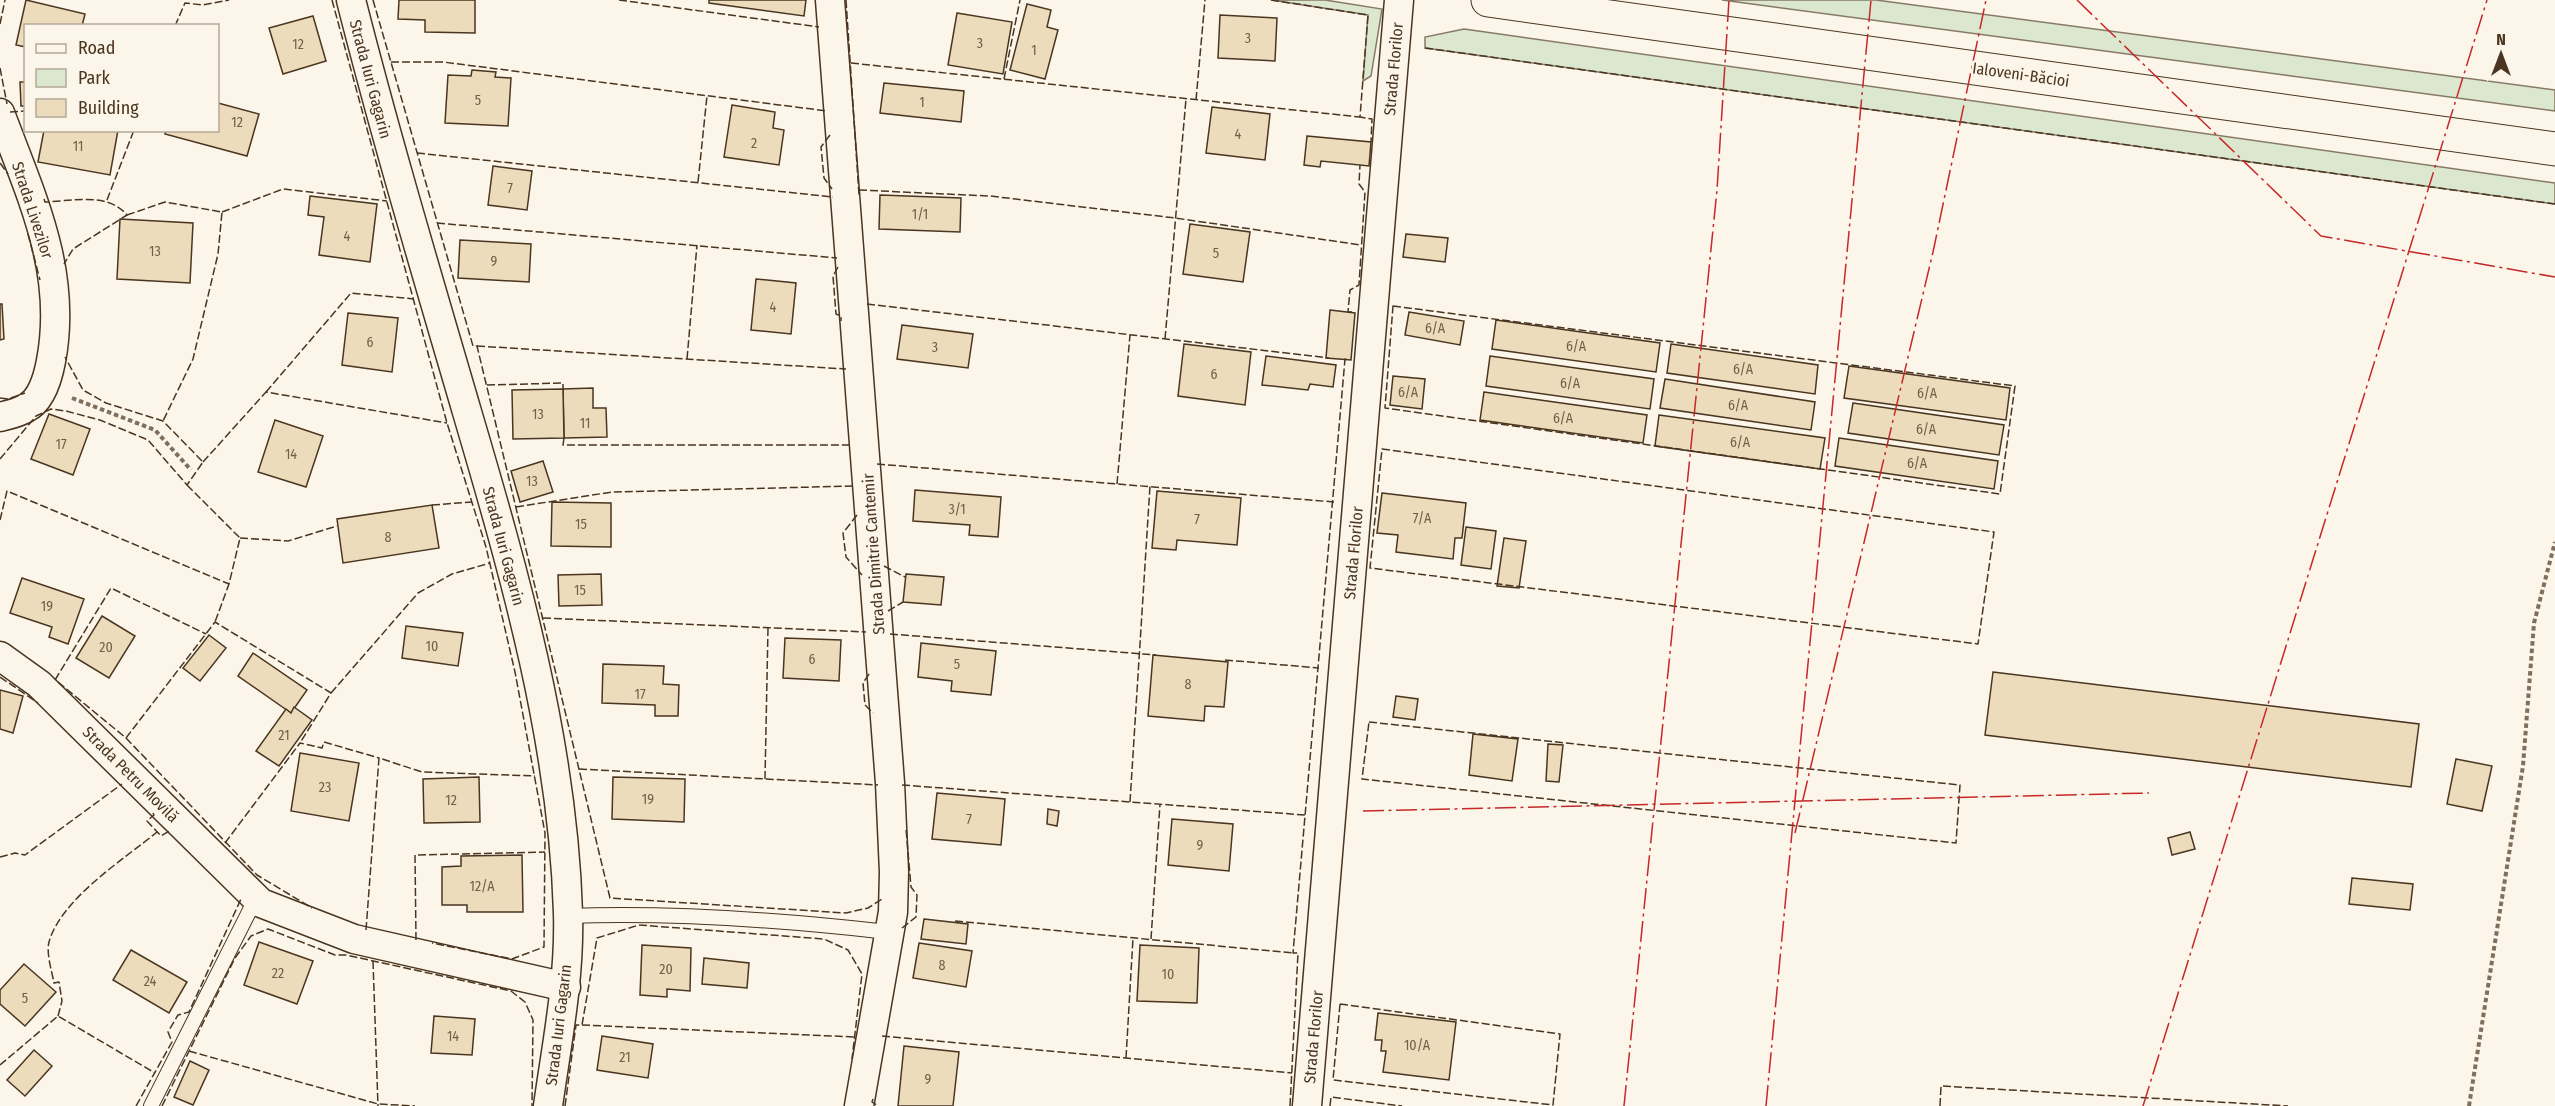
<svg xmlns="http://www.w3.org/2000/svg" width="2555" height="1106" viewBox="0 0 2555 1106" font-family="'Fira Sans Condensed',sans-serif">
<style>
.green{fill:#dce7d0;stroke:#887966;stroke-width:1.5}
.building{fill:#ecdcbc;stroke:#4a3520;stroke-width:1.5}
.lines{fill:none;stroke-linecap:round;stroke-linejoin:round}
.service-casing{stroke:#4a3520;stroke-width:16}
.minor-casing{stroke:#4a3520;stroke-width:31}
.secondary-casing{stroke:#4a3520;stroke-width:35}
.path{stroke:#7f6f5c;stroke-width:4;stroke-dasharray:4.5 3;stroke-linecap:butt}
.service{stroke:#fbf6e9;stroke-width:14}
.minor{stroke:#fbf6e9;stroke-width:28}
.secondary{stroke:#fbf6e9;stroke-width:33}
.fence{stroke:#4a3520;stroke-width:1.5;stroke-dasharray:8 3;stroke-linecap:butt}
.power{stroke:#c62828;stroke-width:1.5;stroke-dasharray:21 4.5 3 4.5;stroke-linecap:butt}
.labels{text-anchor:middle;stroke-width:4.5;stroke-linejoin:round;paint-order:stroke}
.number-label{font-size:14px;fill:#725f47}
.street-label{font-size:16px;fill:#4a3520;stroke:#fbf6e9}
</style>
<rect width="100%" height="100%" fill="#fbf6e9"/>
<!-- green -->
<g class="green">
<path d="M 1271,0 L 1325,0 L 1382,9 L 1371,76 L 1363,81 L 1368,15 Z"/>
<path d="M 1722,0 L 1876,0 L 2555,90 L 2555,111 Z"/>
<path d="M 1464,29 L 2555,183 L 2555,204 L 1425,48 L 1425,37 Z"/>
</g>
<!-- building -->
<g class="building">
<path d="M 26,0 L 85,14 L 82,26 L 26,26 L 26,47 L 16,45 Z"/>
<path d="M 399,0 L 475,0 L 475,33 L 425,32 L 425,20 L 398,19 Z"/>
<path d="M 709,0 L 806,0 L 804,16 L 709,3 Z"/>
<path d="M 1027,4 L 1051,10 L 1047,27 L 1058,30 L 1045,79 L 1010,70 Z"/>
<path d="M 957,13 L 1012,22 L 1003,74 L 948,65 Z"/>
<path d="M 1220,15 L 1277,18 L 1275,61 L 1218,58 Z"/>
<path d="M 313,16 L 326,61 L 283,74 L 269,28 Z"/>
<path d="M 472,70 L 496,72 L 495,77 L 511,78 L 508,126 L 445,123 L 448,75 L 471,76 Z"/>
<path d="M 20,82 L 26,82 L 26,106 L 21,106 Z"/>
<path d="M 884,83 L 964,91 L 961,122 L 880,113 Z"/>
<path d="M 218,103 L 259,114 L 247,156 L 165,134 L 166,130 L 218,130 Z"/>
<path d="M 732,105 L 775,112 L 773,128 L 784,130 L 779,165 L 724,157 Z"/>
<path d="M 1212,107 L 1270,114 L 1265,160 L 1206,153 Z"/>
<path d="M 44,130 L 118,130 L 110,175 L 38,162 Z"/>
<path d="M 1307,136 L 1371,142 L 1369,166 L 1321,161 L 1320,167 L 1304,165 Z"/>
<path d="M 493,166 L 532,171 L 527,210 L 488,205 Z"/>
<path d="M 880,195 L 961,198 L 960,232 L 879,229 Z"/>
<path d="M 310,196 L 377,204 L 370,262 L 319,255 L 324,217 L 308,215 Z"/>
<path d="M 120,219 L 193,223 L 190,283 L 117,279 Z"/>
<path d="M 1190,224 L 1250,232 L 1243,282 L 1183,274 Z"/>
<path d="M 1406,234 L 1448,238 L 1445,262 L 1403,257 Z"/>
<path d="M 460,240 L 531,244 L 529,282 L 458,278 Z"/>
<path d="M 756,279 L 796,283 L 791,334 L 751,330 Z"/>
<path d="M 0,304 L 2,304 L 4,339 L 0,340 Z"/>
<path d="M 1330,310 L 1355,313 L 1351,360 L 1326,358 Z"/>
<path d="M 1409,312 L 1464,321 L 1460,345 L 1405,335 Z"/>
<path d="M 348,313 L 398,318 L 392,372 L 342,365 Z"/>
<path d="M 1496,320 L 1660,343 L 1656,372 L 1492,349 Z"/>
<path d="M 902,325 L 973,334 L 968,368 L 897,359 Z"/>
<path d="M 1184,344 L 1251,352 L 1245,405 L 1178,396 Z"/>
<path d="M 1671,344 L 1818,365 L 1815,394 L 1667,373 Z"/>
<path d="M 1266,356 L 1336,365 L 1333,387 L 1310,384 L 1308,390 L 1262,385 Z"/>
<path d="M 1490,356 L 1654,379 L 1650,409 L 1486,386 Z"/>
<path d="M 1849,366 L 2010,388 L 2006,420 L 1844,398 Z"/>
<path d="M 1393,376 L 1425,379 L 1422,409 L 1390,405 Z"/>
<path d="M 1665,379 L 1815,402 L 1811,430 L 1660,408 Z"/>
<path d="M 593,388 L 593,408 L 606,408 L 607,437 L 564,438 L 563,389 Z"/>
<path d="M 563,389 L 564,438 L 513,439 L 512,390 Z"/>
<path d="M 1484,392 L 1647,415 L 1643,443 L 1480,420 Z"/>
<path d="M 1853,403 L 2004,425 L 1999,455 L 1848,433 Z"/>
<path d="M 49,414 L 90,429 L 73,475 L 31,459 Z"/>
<path d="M 1659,415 L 1825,438 L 1820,469 L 1655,446 Z"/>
<path d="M 275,420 L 323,436 L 306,487 L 258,472 Z"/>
<path d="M 1839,438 L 1998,461 L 1994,489 L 1835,466 Z"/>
<path d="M 543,461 L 553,492 L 520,502 L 511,471 Z"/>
<path d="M 915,490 L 1001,497 L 998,537 L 969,535 L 970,525 L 913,521 Z"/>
<path d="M 1157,491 L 1241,498 L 1237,545 L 1177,540 L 1176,550 L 1152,548 Z"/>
<path d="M 1382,493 L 1466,503 L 1462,538 L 1455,538 L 1453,559 L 1396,552 L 1398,535 L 1377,533 Z"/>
<path d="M 552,502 L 611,503 L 611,547 L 551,546 Z"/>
<path d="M 432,505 L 439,548 L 343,563 L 337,519 Z"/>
<path d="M 1466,527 L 1496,531 L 1491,569 L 1461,565 Z"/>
<path d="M 1504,538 L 1526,541 L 1519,588 L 1497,586 Z"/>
<path d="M 601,574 L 602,605 L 559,606 L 558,575 Z"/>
<path d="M 906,574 L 944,577 L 941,605 L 903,602 Z"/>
<path d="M 22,578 L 84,599 L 68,644 L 49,637 L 52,627 L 10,613 Z"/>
<path d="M 102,616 L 135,636 L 109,678 L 76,658 Z"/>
<path d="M 406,626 L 463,633 L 458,666 L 402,658 Z"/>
<path d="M 209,635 L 226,648 L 200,681 L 183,668 Z"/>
<path d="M 785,638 L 841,640 L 839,681 L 783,678 Z"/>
<path d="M 921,643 L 996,651 L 991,695 L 951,691 L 952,681 L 918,677 Z"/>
<path d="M 253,653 L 307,690 L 291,713 L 238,676 Z"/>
<path d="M 1153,655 L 1228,662 L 1224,707 L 1205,706 L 1204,721 L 1148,716 Z"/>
<path d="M 603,664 L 664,666 L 663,684 L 679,685 L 678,716 L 655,716 L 655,705 L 602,703 Z"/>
<path d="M 1993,672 L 2419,724 L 2411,787 L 1985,735 Z"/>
<path d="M 0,690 L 23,696 L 13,733 L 0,729 Z"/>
<path d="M 1396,696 L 1418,699 L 1415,720 L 1393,717 Z"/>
<path d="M 294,707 L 312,720 L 279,766 L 256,751 L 286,709 L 291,713 Z"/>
<path d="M 1473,734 L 1518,739 L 1512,781 L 1469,775 Z"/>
<path d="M 1548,744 L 1563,745 L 1559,782 L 1546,781 Z"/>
<path d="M 300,753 L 359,763 L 349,821 L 291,811 Z"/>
<path d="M 2456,759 L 2492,766 L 2482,811 L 2447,804 Z"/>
<path d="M 479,777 L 480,822 L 424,823 L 423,779 Z"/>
<path d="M 613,777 L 685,779 L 684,822 L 612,819 Z"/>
<path d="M 937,793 L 1005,799 L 1001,845 L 932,839 Z"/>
<path d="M 1048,809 L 1059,811 L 1057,826 L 1047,824 Z"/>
<path d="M 1172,819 L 1233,824 L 1229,871 L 1168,865 Z"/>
<path d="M 2190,832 L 2195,849 L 2172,855 L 2168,838 Z"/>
<path d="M 522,855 L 523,912 L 467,912 L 467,905 L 442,905 L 442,867 L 461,866 L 461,856 Z"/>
<path d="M 2352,878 L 2413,884 L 2410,910 L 2349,904 Z"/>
<path d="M 924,919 L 968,924 L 966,944 L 921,939 Z"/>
<path d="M 259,942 L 313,961 L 297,1004 L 244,985 Z"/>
<path d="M 919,943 L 972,951 L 966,987 L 913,978 Z"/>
<path d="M 642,945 L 691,948 L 690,991 L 667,989 L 667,997 L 640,995 Z"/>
<path d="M 1140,945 L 1199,948 L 1197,1003 L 1137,1001 Z"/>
<path d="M 131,950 L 187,982 L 169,1013 L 113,980 Z"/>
<path d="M 704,958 L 749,963 L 747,988 L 702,984 Z"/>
<path d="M 24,964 L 56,992 L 25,1026 L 0,1004 L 0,990 Z"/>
<path d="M 1378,1013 L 1456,1022 L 1449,1080 L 1383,1072 L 1386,1051 L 1381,1051 L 1382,1040 L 1375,1040 Z"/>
<path d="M 434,1016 L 475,1019 L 472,1055 L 431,1053 Z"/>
<path d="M 602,1036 L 653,1044 L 648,1078 L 597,1070 Z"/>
<path d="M 904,1046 L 959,1052 L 953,1106 L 898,1106 Z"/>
<path d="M 34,1050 L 52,1066 L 25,1096 L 7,1080 Z"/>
<path d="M 190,1061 L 209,1070 L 193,1105 L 174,1097 Z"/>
</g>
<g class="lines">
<!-- service casing -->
<g class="service-casing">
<g id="service">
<path d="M 568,916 C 675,912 782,920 888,932"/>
<path d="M 151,1106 L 256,898"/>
</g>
</g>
<!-- minor casing -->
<g class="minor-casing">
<g id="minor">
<path d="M 351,0 C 386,138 427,275 467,412 C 515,575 563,742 568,913 C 570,978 557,1042 548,1106"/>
<path d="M 830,0 L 890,783 L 894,872 L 893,912 L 859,1106"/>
<path d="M 0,113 C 31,196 68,271 51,361 C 48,377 42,400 26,408 C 18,413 8,415 0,417"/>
<path d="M 0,656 L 39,684 L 261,903 L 354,939 L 566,987"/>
<path d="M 1307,1106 L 1399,0"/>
</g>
</g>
<!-- secondary casing -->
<g class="secondary-casing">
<path id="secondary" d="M 1488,0 L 2555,149"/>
</g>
<!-- path -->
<g class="path">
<path d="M 72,398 L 155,430 L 191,470"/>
<path d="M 2469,1106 L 2523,766 L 2534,623 L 2555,542"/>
</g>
<!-- service -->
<use href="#service" class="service"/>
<!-- minor -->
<use href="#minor" class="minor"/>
<!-- secondary -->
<use href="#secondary" class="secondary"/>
<!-- fence -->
<g class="fence">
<path d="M 332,0 L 447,423 L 486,547 L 515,672 L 545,833 L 544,947 L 512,959 L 432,943"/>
<path d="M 373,0 L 473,346 L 477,346 L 610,898 L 846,913 L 868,908 L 882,899"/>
<path d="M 619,0 L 819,27"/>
<path d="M 846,0 L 859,195"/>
<path d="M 1271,0 L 1368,15 L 1360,117 L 1372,119 L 1371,142"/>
<path d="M 0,24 L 5,0"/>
<path d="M 175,26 L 185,3 L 203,5 L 229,0"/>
<path d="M 1425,48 L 2555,204"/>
<path d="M 391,62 L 443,62 L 827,111"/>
<path d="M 851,63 L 1360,117"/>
<path d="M 0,68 L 7,104"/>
<path d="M 1004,79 L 1020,0"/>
<path d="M 1196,100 L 1205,0"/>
<path d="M 10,112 L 26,111"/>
<path d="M 830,135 L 821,147 L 824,178 L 832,189"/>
<path d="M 417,153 L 833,197"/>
<path d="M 0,163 L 8,174"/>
<path d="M 698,182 L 707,96"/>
<path d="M 859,190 L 990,196 L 1175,218 L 1361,245"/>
<path d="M 44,199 L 45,202 C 72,201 108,192 127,215 L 73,249 L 64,264"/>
<path d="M 107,200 L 134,130"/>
<path d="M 222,212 L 283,189 L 387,201"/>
<path d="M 127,215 L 165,202 L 222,212 L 218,254 L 193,359 L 163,421"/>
<path d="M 437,223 L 837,258"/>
<path d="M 28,234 L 40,280"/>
<path d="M 838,267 L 833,276 L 836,314 L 841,316 L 841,321"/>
<path d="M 867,304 L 1329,358"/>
<path d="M 1393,306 L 2015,386 L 2000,494 L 1385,408 Z"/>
<path d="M 1352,312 L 1348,312 L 1350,290 L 1359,285 L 1365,192 L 1359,184 L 1360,165"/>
<path d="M 1165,339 L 1186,99"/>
<path d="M 477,346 L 846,369"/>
<path d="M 687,359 L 697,245"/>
<path d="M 487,385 L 563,383 L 563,389"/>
<path d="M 266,392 L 351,293 L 414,299"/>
<path d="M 0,398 L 8,399 L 25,393"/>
<path d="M 564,438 L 563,445 L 852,445"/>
<path d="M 1382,449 L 1994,532 L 1978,644 L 1370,568 Z"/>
<path d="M 0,459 L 36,416 L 51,409 L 66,411 L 100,420 L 148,440 L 187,485 L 203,462 L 163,421 L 106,403 L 83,390 L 65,357"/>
<path d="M 203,462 L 266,392 L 447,423"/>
<path d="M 877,464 L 1334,502"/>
<path d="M 1117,484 L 1130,335"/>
<path d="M 187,485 L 240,538 L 229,584 L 215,622"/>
<path d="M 432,505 L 472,502"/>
<path d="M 516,507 L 612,492 L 855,486"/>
<path d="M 857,515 L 843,533 L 846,557 L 862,575"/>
<path d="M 0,520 L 7,491 L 229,584"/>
<path d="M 240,538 L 288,541 L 337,526"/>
<path d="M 884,566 L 905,577"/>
<path d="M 888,611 L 903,602"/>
<path d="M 543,618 L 866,632"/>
<path d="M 890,634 L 1156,655"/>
<path d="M 1225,660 L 1319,668"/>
<path d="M 869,674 L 863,683 L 865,705 L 873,713"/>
<path d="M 0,677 L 38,703"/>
<path d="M 55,680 L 111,588 L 206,634"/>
<path d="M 58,682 L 126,738 L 257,875 L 312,908"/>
<path d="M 331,693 L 418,593 L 452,574 L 490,563"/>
<path d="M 1369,722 L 1960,785 L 1956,843 L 1362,779 Z"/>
<path d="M 126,738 L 215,622 L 331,693 L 300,743"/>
<path d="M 579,769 L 878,785"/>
<path d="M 765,779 L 768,628"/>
<path d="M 902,785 L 1305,815"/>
<path d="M 1130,802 L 1150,486"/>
<path d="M 153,813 L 154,815 L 147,821 L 161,836 L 171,830"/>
<path d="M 225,843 L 300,743 L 322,748 L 324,742 L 379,758"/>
<path d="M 0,857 L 15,853 L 25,855 L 122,784"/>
<path d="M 955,921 L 1293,953"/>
<path d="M 902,928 L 916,917 L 917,895 L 911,887 L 906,829"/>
<path d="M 366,930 L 379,758 L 422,772 L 535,776"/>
<path d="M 1151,939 L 1160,804"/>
<path d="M 416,940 L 415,855 L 545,852"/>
<path d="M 373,961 L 378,1106"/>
<path d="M 1340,1004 L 1560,1034 L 1553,1105 L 1333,1080 Z"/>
<path d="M 58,1016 L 62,1001 L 59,982 L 54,983 C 52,972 46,953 49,942 C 61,899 123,860 157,832"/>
<path d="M 582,1025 L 855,1037"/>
<path d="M 882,1036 L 1292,1073"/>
<path d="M 189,1051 L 378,1104 L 415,1106"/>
<path d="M 1126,1058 L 1133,938"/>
<path d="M 0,1065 L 58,1016 L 155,1073"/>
<path d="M 873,1099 L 872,1102 L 878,1106"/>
<path d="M 136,1106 L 172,1042 L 168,1032 L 178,1015 L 189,1012 L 241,899"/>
<path d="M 162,1106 L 235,958 L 251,936 L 268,929 L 335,955 L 346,955 L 511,991 L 525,1002 L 533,1020 L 532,1106"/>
<path d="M 565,1106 L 576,1025 L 582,1025 L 597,938 L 639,925 L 824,939 L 848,950 L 862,974 L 852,1059"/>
<path d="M 1290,1106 L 1298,953 L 1293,953 L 1345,359 L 1348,360"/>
<path d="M 1330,1106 L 1331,1097 L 1402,1106"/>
<path d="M 1940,1106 L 1941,1086 L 2288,1106"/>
</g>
<!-- power -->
<g class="power">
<path d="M 2077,0 L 2321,236 L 2555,277"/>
<path d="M 1363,811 L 2149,793"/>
<path d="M 1795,833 L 1933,252 L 1986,0"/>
<path d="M 1624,1106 L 1717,190 L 1729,0"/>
<path d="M 1766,1106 L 1871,0"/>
<path d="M 2143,1106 L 2487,0"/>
</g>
</g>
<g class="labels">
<!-- number labels -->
<g class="number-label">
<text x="1248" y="43">3</text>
<text x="980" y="48">3</text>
<text x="298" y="49">12</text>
<text x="1034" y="55">1</text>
<text x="478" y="105">5</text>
<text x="922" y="107">1</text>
<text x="237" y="127">12</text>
<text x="1238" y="139">4</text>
<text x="754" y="148">2</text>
<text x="78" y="151">11</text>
<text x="510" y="193">7</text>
<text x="920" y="219">1/1</text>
<text x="347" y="241">4</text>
<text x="155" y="256">13</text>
<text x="1216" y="258">5</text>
<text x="494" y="266">9</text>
<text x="773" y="312">4</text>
<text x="1435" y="333">6/A</text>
<text x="370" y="347">6</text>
<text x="1576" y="351">6/A</text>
<text x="935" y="352">3</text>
<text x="1743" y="374">6/A</text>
<text x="1214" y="379">6</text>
<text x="1570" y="388">6/A</text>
<text x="1408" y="397">6/A</text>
<text x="1927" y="398">6/A</text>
<text x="1738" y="410">6/A</text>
<text x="538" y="419">13</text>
<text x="1563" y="423">6/A</text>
<text x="585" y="428">11</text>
<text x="1926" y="434">6/A</text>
<text x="1740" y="447">6/A</text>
<text x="61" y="449">17</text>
<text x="291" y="459">14</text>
<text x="1917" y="468">6/A</text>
<text x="532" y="486">13</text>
<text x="957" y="514">3/1</text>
<text x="1422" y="523">7/A</text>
<text x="1197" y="524">7</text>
<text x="581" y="529">15</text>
<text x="388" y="542">8</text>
<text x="580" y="595">15</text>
<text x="47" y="611">19</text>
<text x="432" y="651">10</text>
<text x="106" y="652">20</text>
<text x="812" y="664">6</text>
<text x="957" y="669">5</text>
<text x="1188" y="689">8</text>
<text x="640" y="699">17</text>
<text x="284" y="740">21</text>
<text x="325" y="792">23</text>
<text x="648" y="804">19</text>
<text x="451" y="805">12</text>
<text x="969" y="824">7</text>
<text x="1200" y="850">9</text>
<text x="482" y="891">12/A</text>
<text x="942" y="970">8</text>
<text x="666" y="974">20</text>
<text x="278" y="978">22</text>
<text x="1168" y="979">10</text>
<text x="150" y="986">24</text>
<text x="25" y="1003">5</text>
<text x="453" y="1041">14</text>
<text x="1417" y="1050">10/A</text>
<text x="625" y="1062">21</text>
<text x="928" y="1084">9</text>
</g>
<!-- street labels -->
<g class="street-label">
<text transform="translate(1393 69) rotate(-85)" y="6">Strada Florilor</text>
<text transform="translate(2021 74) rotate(8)" y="6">Ialoveni-Băcioi</text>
<text transform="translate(371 79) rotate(75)" y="6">Strada Iuri Gagarin</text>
<text transform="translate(33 210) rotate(72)" y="6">Strada Livezilor</text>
<text transform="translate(504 546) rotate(75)" y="6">Strada Iuri Gagarin</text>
<text transform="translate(1353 553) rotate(-85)" y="6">Strada Florilor</text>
<text transform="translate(873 554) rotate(-94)" y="6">Strada Dimitrie Cantemir</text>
<text transform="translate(131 774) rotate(45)" y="6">Strada Petru Movilă</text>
<text transform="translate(558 1025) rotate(-83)" y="6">Strada Iuri Gagarin</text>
<text transform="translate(1313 1037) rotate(-85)" y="6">Strada Florilor</text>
</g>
</g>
<!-- legend -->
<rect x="24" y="24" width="195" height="108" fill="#fbf6e9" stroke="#b4a999" stroke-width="1.5"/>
<rect x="36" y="44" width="30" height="9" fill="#fbf6e9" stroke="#b4a999" stroke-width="1.5"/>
<text x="78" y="54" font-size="18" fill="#4a3520">Road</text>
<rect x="36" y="69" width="30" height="18" fill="#dce7d0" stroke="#b4a999" stroke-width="1.5"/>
<text x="78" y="84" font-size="18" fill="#4a3520">Park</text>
<rect x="36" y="99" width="30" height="18" fill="#ecdcbc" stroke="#b4a999" stroke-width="1.5"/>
<text x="78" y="114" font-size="18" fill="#4a3520">Building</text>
<!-- north arrow -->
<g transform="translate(2501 54)" stroke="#fbf6e9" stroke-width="4.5" paint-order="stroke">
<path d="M0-4.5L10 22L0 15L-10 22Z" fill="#4a3520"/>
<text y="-9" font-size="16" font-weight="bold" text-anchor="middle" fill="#4a3520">N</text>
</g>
</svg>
